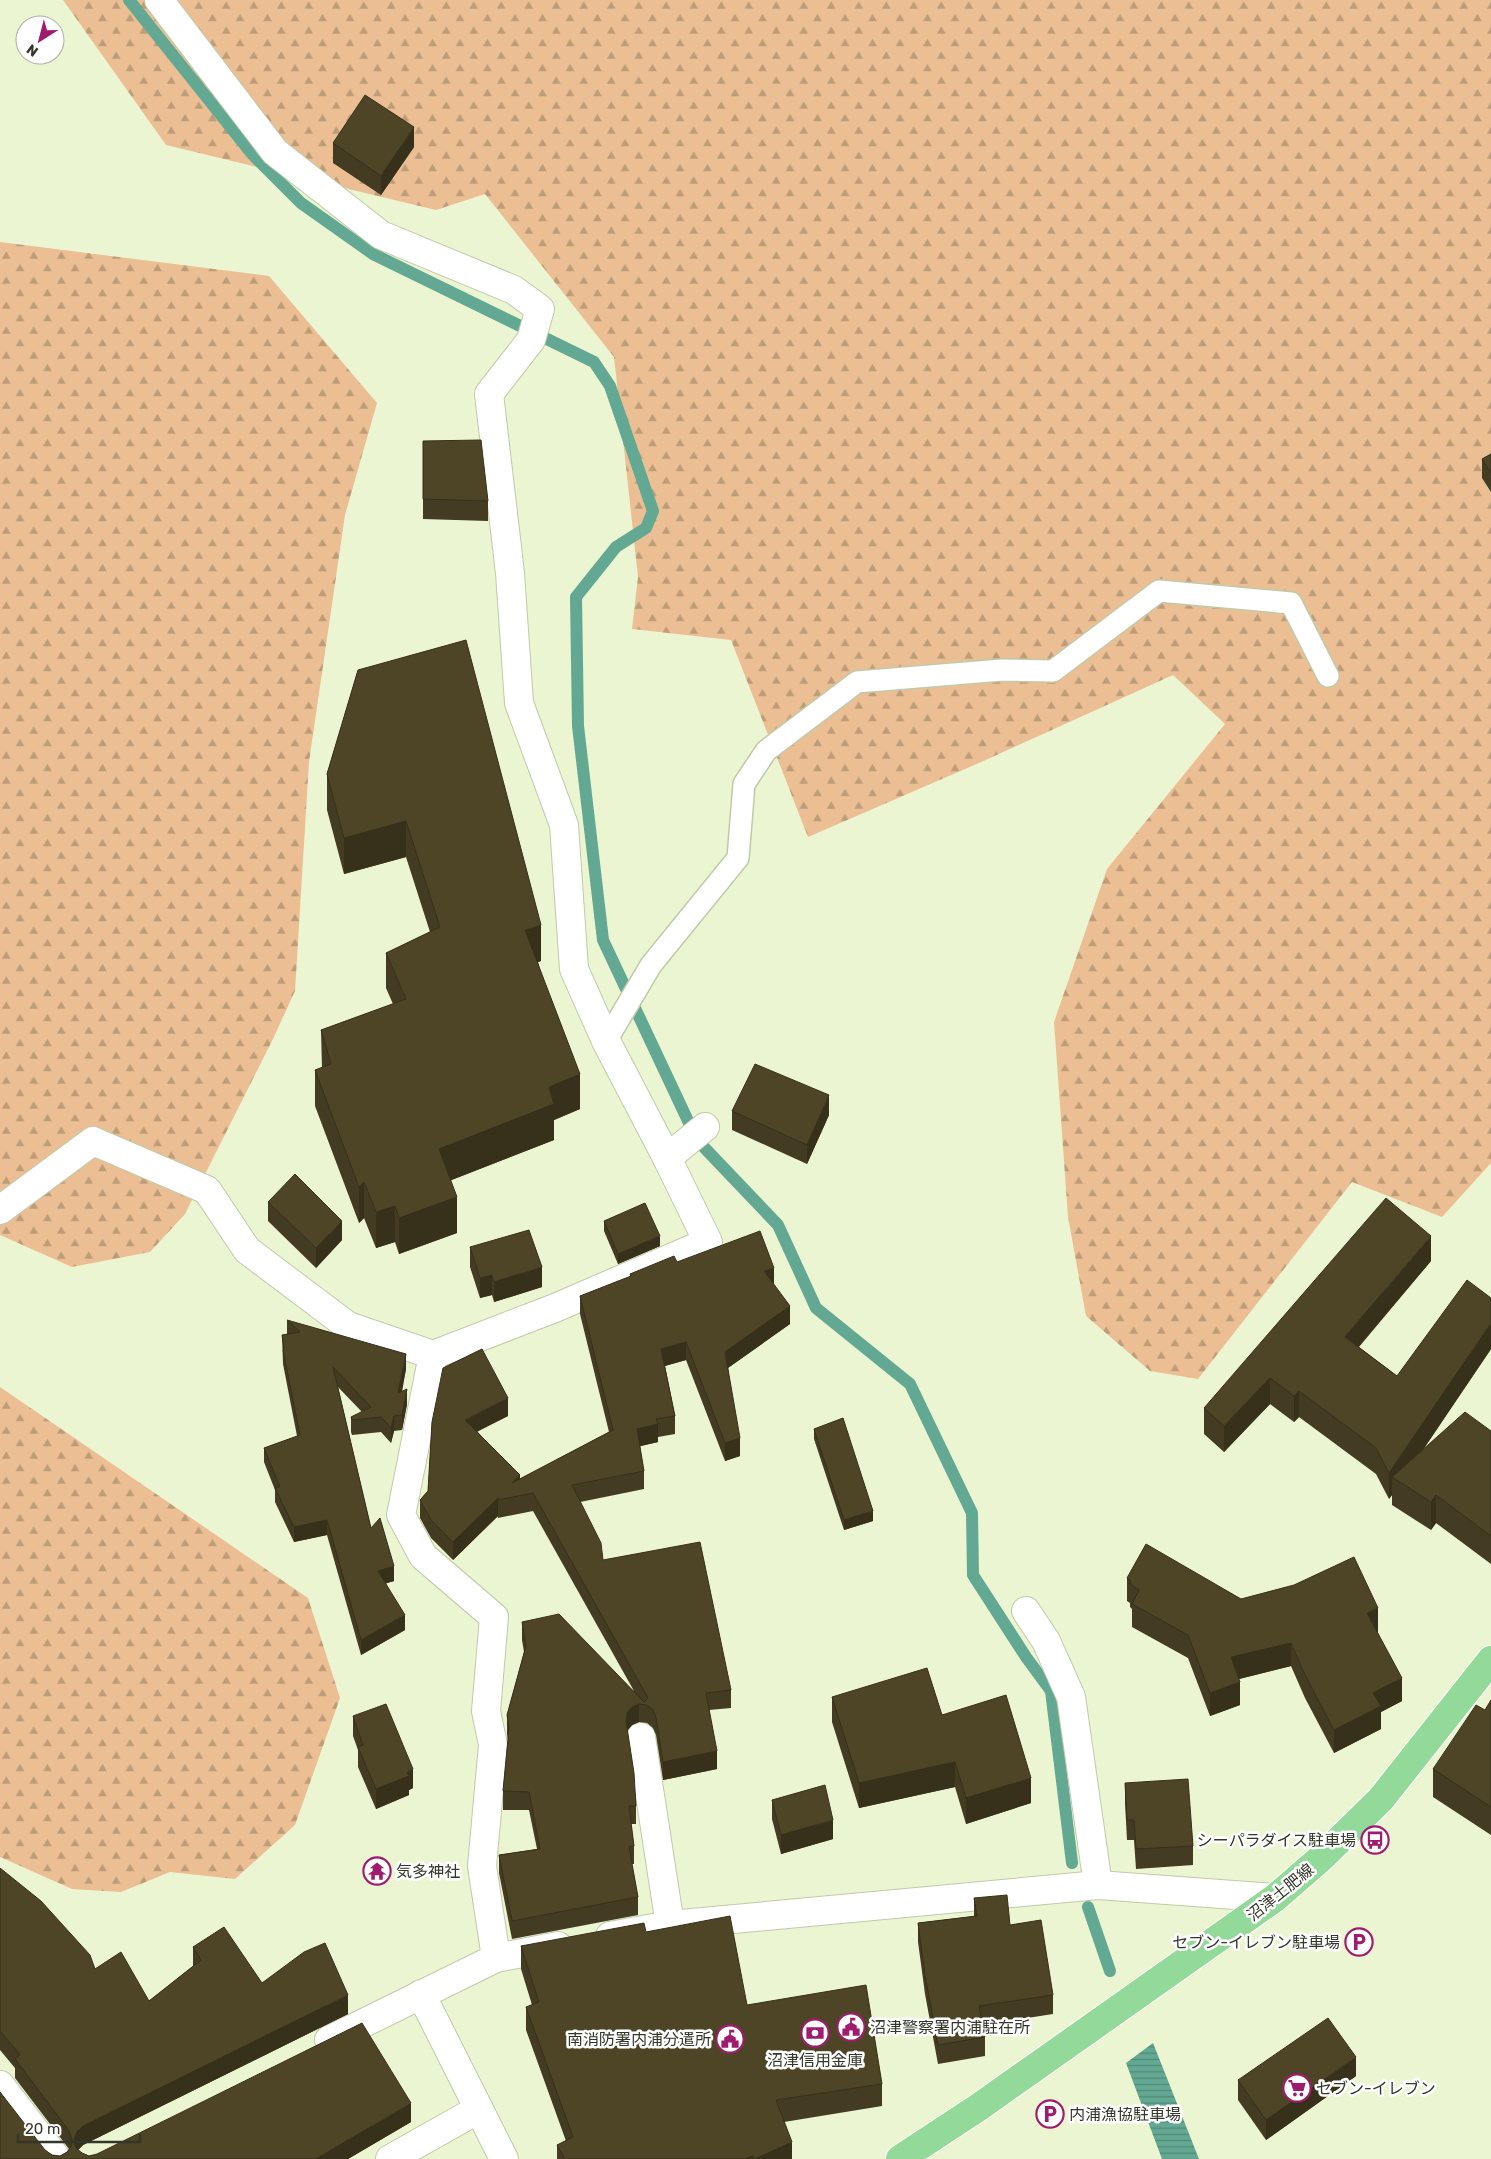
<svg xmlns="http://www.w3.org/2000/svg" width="1491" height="2159" viewBox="0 0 1491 2159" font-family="Rubik,'Noto Sans JP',sans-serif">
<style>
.forest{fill:url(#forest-firs)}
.water{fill:url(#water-rules)}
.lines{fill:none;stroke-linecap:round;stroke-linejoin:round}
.stream{stroke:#62a892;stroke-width:12}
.service-casing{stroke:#c1caa8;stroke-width:24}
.minor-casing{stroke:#c1caa8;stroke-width:30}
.primary-casing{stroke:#fff;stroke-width:30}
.service{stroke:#fff;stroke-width:21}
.minor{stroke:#fff;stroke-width:28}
.primary{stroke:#92d99a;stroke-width:28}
.wall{fill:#433b22}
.shaded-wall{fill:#37301b}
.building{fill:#4e4527;stroke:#37301b}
.labels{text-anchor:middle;stroke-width:5;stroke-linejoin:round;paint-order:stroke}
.poi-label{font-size:16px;fill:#333729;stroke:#fff;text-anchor:start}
.street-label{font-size:16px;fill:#333729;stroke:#fff}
</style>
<defs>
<pattern id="forest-firs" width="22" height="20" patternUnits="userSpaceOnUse" patternTransform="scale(1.25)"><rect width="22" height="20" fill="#ebbf93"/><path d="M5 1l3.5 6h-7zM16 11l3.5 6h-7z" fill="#bf9c78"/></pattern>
<pattern id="water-rules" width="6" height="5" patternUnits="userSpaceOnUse" patternTransform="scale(1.25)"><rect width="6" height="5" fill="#62a892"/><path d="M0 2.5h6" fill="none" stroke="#518a77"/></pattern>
</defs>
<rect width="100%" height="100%" fill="#ecf5d2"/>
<!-- forest -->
<g class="forest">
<path d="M 63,0 L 1491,0 L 1491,1163 L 1442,1217 L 1352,1182 L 1198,1379 L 1150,1371 L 1086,1316 L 1068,1217 L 1054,1022 L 1107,869 L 1225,724 L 1173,675 L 979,763 L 808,837 L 731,640 L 632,629 L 638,577 L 614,357 L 485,194 L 436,210 L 166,145 Z"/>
<path d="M 0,242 L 269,276 L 377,403 L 345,515 L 309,762 L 295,991 L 273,1039 L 185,1214 L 150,1252 L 72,1267 L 0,1235 Z"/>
<path d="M 0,1387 L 308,1598 L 340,1698 L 295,1825 L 235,1879 L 170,1872 L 121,1892 L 72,1889 L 0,1857 Z"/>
</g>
<!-- water -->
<path class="water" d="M 1153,2043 L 1199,2159 L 1162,2159 L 1126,2063 Z"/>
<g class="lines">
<!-- stream -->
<g class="stream">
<path d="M 129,0 L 252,154 L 301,203 L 373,254 L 594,362 L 610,386 L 653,511 L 646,528 L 616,547 L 576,597 L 578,726 L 603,940 L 697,1140 L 778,1225 L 816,1308 L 910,1384 L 972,1513 L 973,1575 L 1026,1657 L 1051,1691 L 1072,1863"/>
<path d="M 1088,1907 L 1110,1971"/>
</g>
<!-- service casing -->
<g class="service-casing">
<path id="service" d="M 606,1041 L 651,965 L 738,858 L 744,784 L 766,751 L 857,682 L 1002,670 L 1053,671 L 1159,591 L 1291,603 L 1328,676"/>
</g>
<!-- minor casing -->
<g class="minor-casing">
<g id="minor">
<path d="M 159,0 L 275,152 L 381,235 L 514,290 L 540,309 L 531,340 L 489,394 L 510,573 L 519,703 L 564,825 L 574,969 L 606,1041 L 667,1158 L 708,1242 L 555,1308 L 433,1355"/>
<path d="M 667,1158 L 705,1127"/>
<path d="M 0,1210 L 93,1141 L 207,1190 L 247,1250 L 348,1326 L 433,1355 L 401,1515 L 423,1556 L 494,1617 L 486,1711 L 493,1745 L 482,1866 L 496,1958"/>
<path d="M 1026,1611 L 1046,1641 L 1071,1697 L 1098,1885"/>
<path d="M 641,1737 L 670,1925"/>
<path d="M 610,1936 L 670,1925 L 1098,1885 L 1275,1898"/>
<path d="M 421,1994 L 504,2159"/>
<path d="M 329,2040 L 496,1958 L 558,1946"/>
<path d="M 0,2085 L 57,2159"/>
<path d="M 390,2159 L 479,2109"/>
</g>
</g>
<!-- primary casing -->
<g class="primary-casing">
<path id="primary" d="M 900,2159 L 979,2107 L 1275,1898 L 1320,1859 L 1381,1799 L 1491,1660"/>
</g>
<!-- service -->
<use href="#service" class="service"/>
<!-- minor -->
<use href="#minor" class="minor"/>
<!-- primary -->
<use href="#primary" class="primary"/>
</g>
<!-- wall -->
<g class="wall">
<path d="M 333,143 L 414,147 L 381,195 L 333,163 Z"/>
<path d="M 423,441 L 488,501 L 488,521 L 423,519 Z"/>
<path d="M 1491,454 L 1491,492 L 1482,478 L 1482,459 Z"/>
<path d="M 358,670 L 541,961 L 538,962 L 580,1109 L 554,1120 L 554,1140 L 451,1180 L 457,1233 L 399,1254 L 395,1242 L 376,1248 L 364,1218 L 359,1223 L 315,1106 L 315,1070 L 322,1068 L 321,1030 L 393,1004 L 386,988 L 386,953 L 430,932 L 406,857 L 344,874 L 327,810 L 327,774 Z"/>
<path d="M 732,1111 L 829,1115 L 807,1164 L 732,1130 Z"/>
<path d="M 268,1202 L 342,1240 L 316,1268 L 268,1221 Z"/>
<path d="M 604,1221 L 660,1246 L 618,1264 L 604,1231 Z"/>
<path d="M 470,1247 L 542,1287 L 494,1302 L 492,1295 L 480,1298 L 470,1267 Z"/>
<path d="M 1431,1261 L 1359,1347 L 1397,1376 L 1491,1349 L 1423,1450 L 1491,1431 L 1491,1564 L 1436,1523 L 1431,1530 L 1392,1505 L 1392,1495 L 1389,1499 L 1376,1474 L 1299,1417 L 1294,1422 L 1270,1404 L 1224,1452 L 1204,1434 L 1204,1408 Z"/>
<path d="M 677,1262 L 774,1285 L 790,1324 L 728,1368 L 740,1456 L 725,1461 L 686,1360 L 665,1366 L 675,1416 L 675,1434 L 658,1437 L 658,1442 L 640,1446 L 644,1471 L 644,1489 L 580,1502 L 603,1560 L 731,1690 L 731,1708 L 709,1710 L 717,1769 L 663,1780 L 656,1735 L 653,1728 L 647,1723 L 639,1722 L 632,1725 L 627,1731 L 636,1806 L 636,1824 L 631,1824 L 634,1846 L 634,1864 L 632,1864 L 638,1897 L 638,1915 L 512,1939 L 499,1873 L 499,1855 L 537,1849 L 529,1810 L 503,1810 L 503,1791 L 508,1740 L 507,1734 L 507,1715 L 524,1652 L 522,1640 L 522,1622 L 634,1691 L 533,1511 L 498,1518 L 498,1516 L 453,1560 L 431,1538 L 420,1518 L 420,1500 L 428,1491 L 432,1422 L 508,1416 L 477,1431 L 520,1479 L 609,1432 L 580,1314 L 580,1296 L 630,1277 L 630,1274 Z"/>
<path d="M 287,1320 L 406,1369 L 402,1392 L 407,1404 L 402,1430 L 394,1431 L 391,1443 L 381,1432 L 352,1435 L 351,1432 L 351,1417 L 362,1412 L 338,1387 L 371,1528 L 394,1581 L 386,1583 L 405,1630 L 361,1655 L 327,1535 L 294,1542 L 275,1502 L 275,1490 L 264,1462 L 264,1448 L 297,1436 L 283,1364 L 282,1335 L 287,1334 Z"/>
<path d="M 814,1429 L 873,1521 L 844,1530 L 814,1439 Z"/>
<path d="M 1127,1578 L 1241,1599 L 1378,1632 L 1377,1632 L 1402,1701 L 1381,1712 L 1381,1729 L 1334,1753 L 1305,1698 L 1291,1666 L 1239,1679 L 1240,1705 L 1210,1716 L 1188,1658 L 1132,1627 L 1132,1609 L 1130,1607 L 1130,1603 L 1127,1601 Z"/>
<path d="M 832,1697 L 942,1715 L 1031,1803 L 966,1824 L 955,1787 L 859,1808 L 832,1722 Z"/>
<path d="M 1491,1700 L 1491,1835 L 1433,1797 L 1433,1769 L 1485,1710 Z"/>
<path d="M 353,1716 L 413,1788 L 409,1790 L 409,1795 L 376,1809 L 358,1767 L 358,1750 L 353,1736 Z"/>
<path d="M 1125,1783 L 1193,1846 L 1193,1865 L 1136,1869 L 1134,1840 L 1127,1840 L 1125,1803 Z"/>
<path d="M 772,1800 L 833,1839 L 781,1854 L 772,1819 Z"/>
<path d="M 0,1868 L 95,1969 L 149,2001 L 193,1966 L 193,1947 L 262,1983 L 348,2014 L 83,2145 L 78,2150 L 82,2153 L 89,2156 L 411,2122 L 348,2159 L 0,2159 L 45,2150 L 52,2155 L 60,2156 L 67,2152 L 69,2149 L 15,2078 L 15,2068 L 0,2050 Z"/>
<path d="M 974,1898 L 1010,1925 L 1053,1995 L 1053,2014 L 982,2025 L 985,2037 L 985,2056 L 938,2064 L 925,1994 L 918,1942 L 918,1923 L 974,1916 Z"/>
<path d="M 646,1932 L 747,2005 L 882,2084 L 882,2106 L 784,2122 L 792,2159 L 557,2159 L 557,2145 L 566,2141 L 526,2030 L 526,2007 L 532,2005 L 521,1969 L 521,1946 Z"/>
<path d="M 1356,2076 L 1266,2140 L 1238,2100 L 1238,2080 Z"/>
</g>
<!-- shaded-wall -->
<g class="shaded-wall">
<path d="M 414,127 L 414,147 L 381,195 L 381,176 Z"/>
<path d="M 406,821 L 406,857 L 344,874 L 344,838 Z"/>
<path d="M 541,925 L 541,961 L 525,966 L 525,930 Z"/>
<path d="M 580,1074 L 580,1109 L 554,1120 L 554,1140 L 439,1185 L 439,1149 L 549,1087 Z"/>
<path d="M 829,1095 L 829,1115 L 807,1164 L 807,1145 Z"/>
<path d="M 364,1182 L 364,1218 L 359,1223 L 359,1187 Z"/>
<path d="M 457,1197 L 457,1233 L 399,1254 L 399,1218 Z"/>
<path d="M 395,1206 L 395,1242 L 376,1248 L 376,1212 Z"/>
<path d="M 342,1221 L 342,1240 L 316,1268 L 316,1248 Z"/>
<path d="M 660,1236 L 660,1246 L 618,1264 L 618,1254 Z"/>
<path d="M 1431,1236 L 1431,1261 L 1345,1362 L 1345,1337 Z"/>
<path d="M 542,1267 L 542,1287 L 494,1302 L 494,1282 Z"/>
<path d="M 774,1268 L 774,1286 L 764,1271 Z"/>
<path d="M 492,1275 L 492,1295 L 480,1298 L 480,1278 Z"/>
<path d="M 790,1306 L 790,1324 L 725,1370 L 725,1352 Z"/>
<path d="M 1491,1323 L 1491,1349 L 1401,1482 L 1392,1477 L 1392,1495 L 1389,1499 L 1389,1473 Z"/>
<path d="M 686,1342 L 686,1360 L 661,1367 L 661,1349 Z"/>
<path d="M 406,1354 L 406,1369 L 398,1408 L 398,1393 Z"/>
<path d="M 1270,1378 L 1270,1404 L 1224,1452 L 1224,1426 Z"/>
<path d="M 407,1389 L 407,1404 L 402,1430 L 402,1415 Z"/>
<path d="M 1299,1391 L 1299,1417 L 1294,1422 L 1294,1396 Z"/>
<path d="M 508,1398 L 508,1416 L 465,1438 L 465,1420 Z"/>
<path d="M 394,1416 L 394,1431 L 391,1443 L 391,1428 Z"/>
<path d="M 658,1424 L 658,1442 L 637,1447 L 637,1429 Z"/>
<path d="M 740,1438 L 740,1456 L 725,1461 L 725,1443 Z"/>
<path d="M 520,1475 L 520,1493 L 512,1483 Z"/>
<path d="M 1436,1495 L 1436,1523 L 1431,1530 L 1431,1502 Z"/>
<path d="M 498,1498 L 498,1516 L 453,1560 L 453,1542 Z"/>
<path d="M 873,1511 L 873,1521 L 844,1530 L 844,1520 Z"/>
<path d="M 327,1520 L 327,1535 L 294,1542 L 294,1527 Z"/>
<path d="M 394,1566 L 394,1581 L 378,1586 L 378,1571 Z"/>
<path d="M 1378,1608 L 1378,1632 L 1367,1637 L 1367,1613 Z"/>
<path d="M 405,1615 L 405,1630 L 361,1655 L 361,1640 Z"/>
<path d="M 1291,1643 L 1291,1666 L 1231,1681 L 1231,1657 Z"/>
<path d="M 1402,1678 L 1402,1701 L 1381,1712 L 1381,1729 L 1334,1753 L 1334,1730 L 1373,1693 Z"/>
<path d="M 1240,1682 L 1240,1705 L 1210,1716 L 1210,1693 Z"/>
<path d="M 639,1704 L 639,1722 L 632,1725 L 627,1731 L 626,1721 L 627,1713 L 632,1707 Z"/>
<path d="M 717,1751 L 717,1769 L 663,1780 L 663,1762 Z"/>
<path d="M 955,1762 L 955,1787 L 859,1808 L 859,1783 Z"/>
<path d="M 413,1769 L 413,1788 L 409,1790 L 409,1795 L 376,1809 L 376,1789 Z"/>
<path d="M 1031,1778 L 1031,1803 L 966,1824 L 966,1798 Z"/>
<path d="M 833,1820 L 833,1839 L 781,1854 L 781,1835 Z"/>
<path d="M 348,1995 L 348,2014 L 83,2145 L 77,2151 L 74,2140 L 77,2132 L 83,2126 Z"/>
<path d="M 1356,2057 L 1356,2076 L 1266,2140 L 1266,2120 Z"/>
<path d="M 411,2103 L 411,2122 L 348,2159 L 316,2159 Z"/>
<path d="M 792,2142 L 792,2159 L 755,2159 Z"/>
<path d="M 753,2156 L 753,2159 L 744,2159 Z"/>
</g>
<!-- building -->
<g class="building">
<path d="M 365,95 L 414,127 L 381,176 L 333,143 Z"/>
<path d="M 481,440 L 488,501 L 423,499 L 423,441 Z"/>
<path d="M 1491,454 L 1491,473 L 1482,459 Z"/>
<path d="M 466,640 L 541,925 L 525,930 L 580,1074 L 549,1087 L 554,1104 L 439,1149 L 457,1197 L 399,1218 L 395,1206 L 376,1212 L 364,1182 L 359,1187 L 315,1070 L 331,1064 L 321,1030 L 406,999 L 386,953 L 440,927 L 406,821 L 344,838 L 327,774 L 358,670 Z"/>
<path d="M 755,1064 L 829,1095 L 807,1145 L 732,1111 Z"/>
<path d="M 295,1174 L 342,1221 L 316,1248 L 268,1202 Z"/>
<path d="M 1386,1198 L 1431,1236 L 1345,1337 L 1397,1376 L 1467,1280 L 1491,1298 L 1491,1323 L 1389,1473 L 1376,1448 L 1299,1391 L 1294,1396 L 1270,1378 L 1224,1426 L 1204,1408 Z"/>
<path d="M 645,1203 L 660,1236 L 618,1254 L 604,1221 Z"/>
<path d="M 529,1230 L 542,1267 L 494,1282 L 492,1275 L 480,1278 L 470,1247 Z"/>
<path d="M 760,1231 L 774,1268 L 764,1271 L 790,1306 L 725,1352 L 740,1438 L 725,1443 L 686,1342 L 661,1349 L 675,1416 L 656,1419 L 658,1424 L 637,1429 L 644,1471 L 572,1485 L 601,1543 L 603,1560 L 700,1542 L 731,1690 L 706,1693 L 717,1751 L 663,1762 L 656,1717 L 653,1710 L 647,1705 L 639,1704 L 632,1707 L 627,1713 L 626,1721 L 634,1773 L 636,1806 L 629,1806 L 634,1846 L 629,1847 L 638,1897 L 512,1921 L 499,1855 L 540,1849 L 529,1792 L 503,1791 L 509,1728 L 507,1715 L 526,1646 L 522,1622 L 559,1614 L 644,1702 L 648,1698 L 533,1493 L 498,1500 L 498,1498 L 453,1542 L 431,1520 L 420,1500 L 428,1491 L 432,1422 L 443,1368 L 482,1349 L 508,1398 L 465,1420 L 520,1475 L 512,1483 L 613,1430 L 580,1296 L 631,1276 L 630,1274 L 674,1256 L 677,1262 Z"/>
<path d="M 287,1320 L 406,1354 L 398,1393 L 407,1389 L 402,1415 L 394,1416 L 391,1428 L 381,1417 L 352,1420 L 351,1417 L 371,1407 L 333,1367 L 371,1528 L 380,1518 L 394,1566 L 378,1571 L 405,1615 L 361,1640 L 327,1520 L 294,1527 L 275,1488 L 280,1487 L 264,1448 L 300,1435 L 283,1350 L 284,1349 L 282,1335 L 300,1332 Z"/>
<path d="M 1465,1412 L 1491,1431 L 1491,1536 L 1436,1495 L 1431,1502 L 1392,1477 Z"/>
<path d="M 843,1418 L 873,1511 L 844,1520 L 814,1429 Z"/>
<path d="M 1146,1544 L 1241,1599 L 1294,1585 L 1354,1557 L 1378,1608 L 1367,1613 L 1402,1678 L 1373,1693 L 1381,1706 L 1334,1730 L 1305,1675 L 1291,1643 L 1231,1657 L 1240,1682 L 1210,1693 L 1188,1635 L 1132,1604 L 1139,1590 L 1130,1584 L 1131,1581 L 1127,1578 Z"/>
<path d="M 927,1668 L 942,1715 L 1006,1695 L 1031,1778 L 966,1798 L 955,1762 L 859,1783 L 832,1697 Z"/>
<path d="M 1491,1700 L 1491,1807 L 1433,1769 L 1476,1705 L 1485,1710 Z"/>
<path d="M 386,1704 L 413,1769 L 407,1772 L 409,1776 L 376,1789 L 358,1747 L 363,1745 L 353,1716 Z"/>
<path d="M 1188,1779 L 1193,1846 L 1136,1849 L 1134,1820 L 1127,1820 L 1125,1783 Z"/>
<path d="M 825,1785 L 833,1820 L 781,1835 L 772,1800 Z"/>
<path d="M 0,1868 L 41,1901 L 90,1955 L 95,1969 L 121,1952 L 149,2001 L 201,1960 L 193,1947 L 224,1927 L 262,1983 L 304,1952 L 325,1943 L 348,1995 L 83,2126 L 77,2132 L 74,2140 L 76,2148 L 82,2153 L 89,2156 L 97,2154 L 362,2023 L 411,2103 L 316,2159 L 0,2159 L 0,2092 L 45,2150 L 52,2155 L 60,2156 L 67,2152 L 71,2147 L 72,2139 L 69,2131 L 15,2059 L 20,2055 L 0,2031 Z"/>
<path d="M 1007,1895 L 1010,1925 L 1041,1920 L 1053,1995 L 979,2006 L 985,2037 L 938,2045 L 925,1975 L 918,1923 L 977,1916 L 974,1898 Z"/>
<path d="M 730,1916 L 747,2005 L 866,1985 L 882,2084 L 776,2100 L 792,2142 L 755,2159 L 754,2159 L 753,2156 L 744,2159 L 565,2159 L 557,2145 L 573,2137 L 526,2007 L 539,2002 L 521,1946 L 644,1923 L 646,1932 Z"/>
<path d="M 1328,2018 L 1356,2057 L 1266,2120 L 1238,2080 Z"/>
</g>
<!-- icons -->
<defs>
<g id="bus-ring" transform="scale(1.4375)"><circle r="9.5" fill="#fff" stroke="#9e1b6d" stroke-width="1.5"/><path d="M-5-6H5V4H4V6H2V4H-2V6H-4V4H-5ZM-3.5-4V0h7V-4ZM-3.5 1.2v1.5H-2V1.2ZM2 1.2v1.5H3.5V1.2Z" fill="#9e1b6d"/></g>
<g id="temple-ring" transform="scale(1.4375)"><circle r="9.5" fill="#fff" stroke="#9e1b6d" stroke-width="1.5"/><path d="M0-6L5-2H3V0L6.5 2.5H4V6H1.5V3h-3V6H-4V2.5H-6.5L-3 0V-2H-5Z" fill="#9e1b6d"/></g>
<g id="parking-ring" transform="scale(1.4375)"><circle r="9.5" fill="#fff" stroke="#9e1b6d" stroke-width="1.5"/><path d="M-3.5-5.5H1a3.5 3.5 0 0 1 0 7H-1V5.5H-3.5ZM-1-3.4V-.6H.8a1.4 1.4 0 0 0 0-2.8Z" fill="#9e1b6d"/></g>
<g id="civic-ring" transform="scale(1.4375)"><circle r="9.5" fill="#fff" stroke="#9e1b6d" stroke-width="1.5"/><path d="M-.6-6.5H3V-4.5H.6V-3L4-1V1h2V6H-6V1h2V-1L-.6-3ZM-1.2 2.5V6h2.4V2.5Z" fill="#9e1b6d"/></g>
<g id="bank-ring" transform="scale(1.4375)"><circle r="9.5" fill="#fff" stroke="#9e1b6d" stroke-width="1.5"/><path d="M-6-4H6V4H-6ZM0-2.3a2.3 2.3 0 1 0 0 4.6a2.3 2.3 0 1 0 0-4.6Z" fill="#9e1b6d"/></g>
<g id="supermarket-ring" transform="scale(1.4375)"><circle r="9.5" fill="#fff" stroke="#9e1b6d" stroke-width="1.5"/><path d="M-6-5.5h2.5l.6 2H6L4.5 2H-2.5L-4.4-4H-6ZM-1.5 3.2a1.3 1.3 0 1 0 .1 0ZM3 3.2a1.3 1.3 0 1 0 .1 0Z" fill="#9e1b6d"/></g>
</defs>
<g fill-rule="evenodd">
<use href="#bus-ring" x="1375" y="1840"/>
<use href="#temple-ring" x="377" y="1871"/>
<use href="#parking-ring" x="1359" y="1942"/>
<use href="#civic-ring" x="851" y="2027"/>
<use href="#bank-ring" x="815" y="2033"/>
<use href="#civic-ring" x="730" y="2039"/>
<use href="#supermarket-ring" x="1297" y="2088"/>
<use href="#parking-ring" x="1050" y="2114"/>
</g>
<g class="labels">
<!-- poi labels -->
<g class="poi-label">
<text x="1356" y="1846" text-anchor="end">シーパラダイス駐車場</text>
<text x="396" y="1877">気多神社</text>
<text x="1340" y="1948" text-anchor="end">セブン-イレブン駐車場</text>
<text x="870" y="2033">沼津警察署内浦駐在所</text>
<text x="711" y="2045" text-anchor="end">南消防署内浦分遣所</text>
<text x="815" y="2066" text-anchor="middle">沼津信用金庫</text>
<text x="1316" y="2094">セブン-イレブン</text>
<text x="1069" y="2120">内浦漁協駐車場</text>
</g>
<!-- street labels -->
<g class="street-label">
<text transform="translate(1280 1892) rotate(-39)" y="6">沼津土肥線</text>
</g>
</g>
<!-- north arrow -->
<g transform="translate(40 40) rotate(216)"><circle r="24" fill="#ffffff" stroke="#adafa9"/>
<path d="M0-4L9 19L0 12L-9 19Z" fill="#9e1b6d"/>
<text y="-8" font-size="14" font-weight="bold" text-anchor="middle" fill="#333729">N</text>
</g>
<!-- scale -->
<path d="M18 2134v8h122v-8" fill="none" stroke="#333729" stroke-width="2.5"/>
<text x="25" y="2134" font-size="15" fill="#333729" stroke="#ffffff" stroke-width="4" paint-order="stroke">20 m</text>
</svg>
